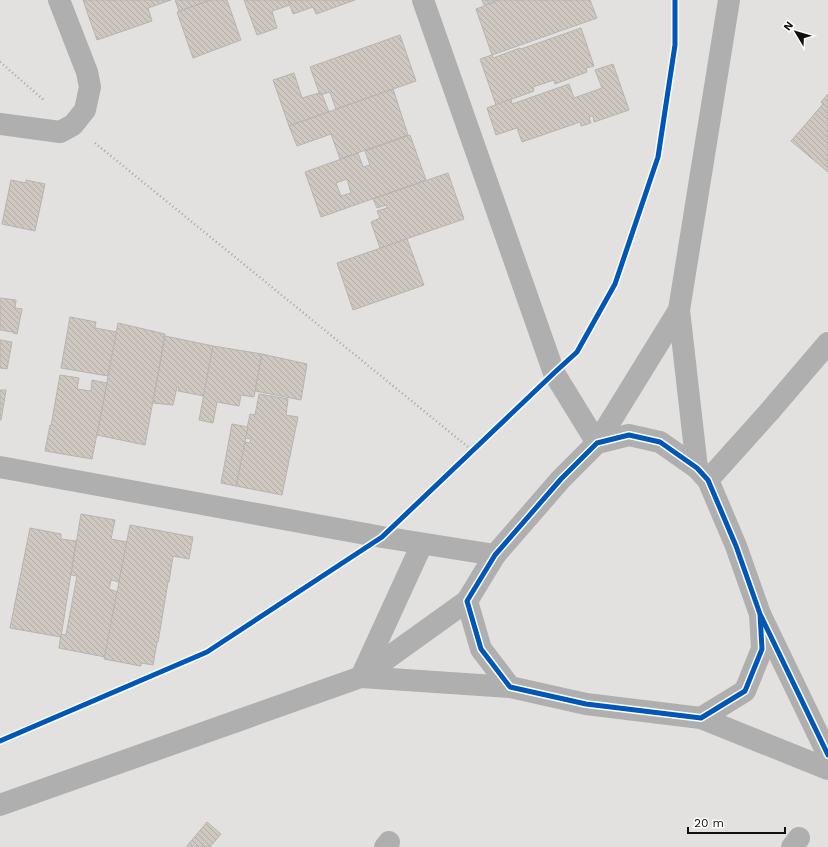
<svg xmlns="http://www.w3.org/2000/svg" width="828" height="847" viewBox="0 0 828 847" font-family="'Work Sans',sans-serif">
<style>
.building{fill:url(#building-back-hatch);stroke:#b5b4b2;fill-rule:evenodd}
.lines{fill:none;stroke-linecap:round;stroke-linejoin:round}
.path{stroke:#a6a6a6;stroke-width:2.5;stroke-dasharray:1 3;stroke-linecap:butt}
.minor{stroke:#afafaf;stroke-width:22}
.tertiary{stroke:#afafaf;stroke-width:22}
.cycleway-casing{stroke:#fff;stroke-width:8}
.cycleway{stroke:#0057b8;stroke-width:5}
</style>
<defs>
<pattern id="building-back-hatch" width="6" height="6" patternUnits="userSpaceOnUse"><rect width="6" height="6" fill="#cfc8c0"/><path d="M-1 5l2 2M0 0l6 6M5-1l2 2" fill="none" stroke="#b1aba4"/></pattern>
</defs>
<rect width="100%" height="100%" fill="#e2e1df"/>
<!-- building -->
<g class="building">
<path d="M 83,0 L 171,0 L 148,8 L 152,21 L 97,40 Z"/>
<path d="M 175,0 L 211,0 L 179,11 Z"/>
<path d="M 211,0 L 227,0 L 241,40 L 193,58 L 177,12 Z"/>
<path d="M 244,0 L 288,0 L 290,5 L 272,11 L 277,28 L 257,35 Z"/>
<path d="M 288,0 L 355,0 L 316,14 L 313,7 L 293,14 Z"/>
<path d="M 482,0 L 500,0 L 484,5 Z"/>
<path d="M 500,0 L 590,0 L 597,18 L 492,55 L 476,9 Z"/>
<path d="M 581,28 L 594,66 L 586,68 L 587,72 L 555,84 L 554,80 L 533,87 L 534,91 L 496,105 L 480,59 L 492,55 L 493,58 L 520,48 L 521,49 Z"/>
<path d="M 400,35 L 416,81 L 336,109 L 330,92 L 320,95 L 310,67 Z"/>
<path d="M 613,64 L 629,110 L 594,122 L 593,116 L 589,117 L 591,123 L 581,126 L 580,122 L 522,142 L 517,128 L 496,135 L 487,108 L 511,99 L 512,104 L 569,84 L 574,98 L 602,88 L 595,70 Z"/>
<path d="M 294,73 L 302,98 L 319,93 L 320,95 L 322,94 L 329,112 L 289,126 L 273,80 Z"/>
<path d="M 393,89 L 408,135 L 340,159 L 331,134 L 297,146 L 289,126 Z"/>
<path d="M 828,94 L 828,108 L 821,102 Z"/>
<path d="M 823,104 L 828,108 L 828,172 L 791,141 Z"/>
<path d="M 410,135 L 426,180 L 321,217 L 305,172 L 358,153 L 363,167 L 370,165 L 365,151 ZM 347,179 L 351,193 L 341,196 L 336,183 Z"/>
<path d="M 448,173 L 464,219 L 380,248 L 371,222 L 380,218 L 377,211 L 387,208 L 386,205 L 377,208 L 373,199 Z"/>
<path d="M 11,180 L 26,183 L 26,180 L 45,184 L 35,231 L 2,224 Z"/>
<path d="M 407,239 L 424,285 L 353,310 L 337,263 Z"/>
<path d="M 0,298 L 16,300 L 15,308 L 22,309 L 17,334 L 13,333 L 13,332 L 0,330 Z"/>
<path d="M 70,317 L 96,322 L 95,328 L 117,332 L 108,376 L 61,368 Z"/>
<path d="M 118,323 L 165,334 L 145,445 L 97,435 Z"/>
<path d="M 165,336 L 213,346 L 204,396 L 178,391 L 179,387 L 177,387 L 173,405 L 153,403 Z"/>
<path d="M 0,340 L 12,342 L 7,369 L 0,368 Z"/>
<path d="M 213,346 L 262,354 L 254,397 L 241,395 L 239,406 L 217,402 L 213,423 L 199,420 Z"/>
<path d="M 262,354 L 307,364 L 301,400 L 255,391 Z"/>
<path d="M 60,375 L 79,378 L 77,389 L 91,391 L 92,380 L 107,383 L 92,459 L 45,451 L 50,425 L 51,426 Z"/>
<path d="M 0,390 L 6,390 L 1,420 L 0,420 Z"/>
<path d="M 259,394 L 288,399 L 286,415 L 298,417 L 282,495 L 236,486 L 244,442 L 250,443 L 251,439 L 245,438 L 250,414 L 255,415 Z"/>
<path d="M 232,424 L 248,427 L 236,486 L 221,483 Z"/>
<path d="M 81,514 L 115,520 L 111,539 L 127,542 L 119,582 L 111,580 L 109,589 L 118,592 L 105,657 L 59,648 L 61,634 L 66,635 L 77,576 L 71,575 Z"/>
<path d="M 130,525 L 193,537 L 189,559 L 173,556 L 169,582 L 168,582 L 158,642 L 157,642 L 153,665 L 141,663 L 141,666 L 104,659 Z"/>
<path d="M 30,528 L 61,534 L 61,539 L 76,541 L 61,637 L 10,628 Z"/>
<path d="M 207,822 L 221,834 L 210,847 L 186,847 Z"/>
</g>
<g class="lines">
<!-- path -->
<g class="path">
<path d="M 0,62 L 45,101"/>
<path d="M 95,143 L 473,451"/>
</g>
<!-- minor -->
<g class="minor">
<path d="M 423,0 L 554,373 L 597,443"/>
<path d="M 0,124 L 60,132 L 73,125 L 85,110 L 90,87 L 87,72 L 59,0"/>
<path d="M 0,467 L 382,537 L 495,555"/>
<path d="M 708,480 L 769,412 L 828,343"/>
<path d="M 760,614 L 828,755"/>
<path d="M 361,677 L 422,544"/>
<path d="M 701,718 L 828,769"/>
<path d="M 385,847 L 389,842"/>
<path d="M 792,847 L 799,838"/>
</g>
<!-- tertiary -->
<g class="tertiary">
<path d="M 629,435 L 660,442 L 697,468 L 708,480 L 736,546 L 760,614 L 762,649 L 745,691 L 701,718 L 586,704 L 510,687 L 481,649 L 467,601 L 495,555 L 561,479 L 597,443 Z"/>
<path d="M 597,443 L 679,310"/>
<path d="M 697,468 L 679,310 L 729,0"/>
<path d="M 361,677 L 510,687"/>
<path d="M 0,805 L 361,677 L 467,601"/>
</g>
<!-- cycleway casing -->
<g class="cycleway-casing">
<g id="cycleway">
<path d="M 760,614 L 762,649 L 745,691 L 701,718 L 586,704 L 510,687 L 481,649 L 467,601 L 495,555 L 561,479 L 597,443 L 629,435 L 660,442 L 697,468 L 708,480 L 736,546 L 760,614 L 828,755"/>
<path d="M 0,741 L 207,652 L 382,537 L 554,373 L 577,352 L 615,284 L 658,157 L 675,45 L 675,0"/>
</g>
</g>
<!-- cycleway -->
<use href="#cycleway" class="cycleway"/>
</g>
<!-- north arrow -->
<g transform="translate(796 32) rotate(308)" stroke="#ffffff" stroke-width="3" paint-order="stroke">
<path d="M0-3L7 15L0 10L-7 15Z" fill="#11100f"/>
<text y="-6" font-size="11" font-weight="bold" text-anchor="middle" fill="#11100f">N</text>
</g>
<!-- scale -->
<path d="M688 827v6h97v-6" fill="none" stroke="#11100f" stroke-width="2"/>
<text x="694" y="827" font-size="12" fill="#11100f" stroke="#ffffff" stroke-width="3" paint-order="stroke">20 m</text>
</svg>
